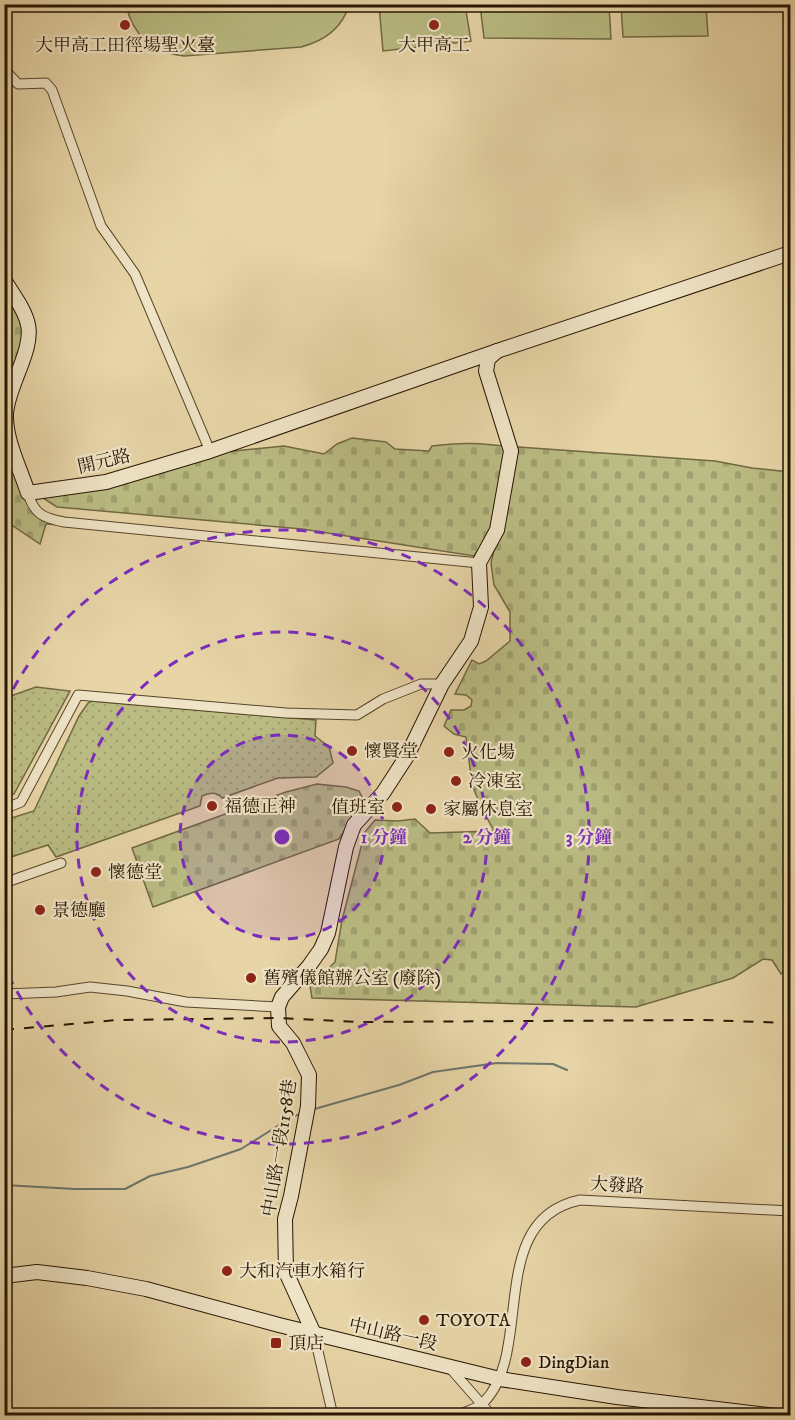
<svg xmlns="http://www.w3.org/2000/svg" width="795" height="1420" viewBox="0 0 795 1420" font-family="'IM FELL DW Pica','Noto Serif TC',serif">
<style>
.green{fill:url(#green-dots);stroke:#706842;stroke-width:1.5}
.cemetery{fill:url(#cemetery-stones);stroke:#706842;stroke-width:1.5}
.pitch{fill:#babc83;stroke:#706842;stroke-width:1.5}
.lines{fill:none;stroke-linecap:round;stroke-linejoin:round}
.stream{stroke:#6c766b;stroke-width:2}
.street-casing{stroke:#57452b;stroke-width:11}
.secondary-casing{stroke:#271502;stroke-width:16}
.street{stroke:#efe4c6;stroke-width:9}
.secondary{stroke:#efe4c6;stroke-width:14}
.rail{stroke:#271502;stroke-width:2;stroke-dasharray:10 10;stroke-linecap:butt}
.ring{fill:none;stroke:#7b2cbf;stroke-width:3;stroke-dasharray:10 8}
.poi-dot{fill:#8f2418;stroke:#efe4c6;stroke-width:2}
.labels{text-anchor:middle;stroke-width:4.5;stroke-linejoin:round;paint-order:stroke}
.poi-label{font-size:18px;fill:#271502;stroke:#efe4c6;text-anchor:start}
.street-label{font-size:18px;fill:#271502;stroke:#efe4c6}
.centre{fill:#7b2cbf;stroke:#efe4c6;stroke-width:3}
.ring-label{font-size:18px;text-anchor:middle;font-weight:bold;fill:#7b2cbf;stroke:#efe4c6;stroke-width:4.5;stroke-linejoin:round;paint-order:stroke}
</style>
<defs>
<pattern id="green-dots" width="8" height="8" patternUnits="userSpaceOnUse" patternTransform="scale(1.5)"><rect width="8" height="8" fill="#babc83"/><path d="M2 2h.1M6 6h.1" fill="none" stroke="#a0a170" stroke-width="1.8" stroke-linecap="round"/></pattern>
<pattern id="cemetery-stones" width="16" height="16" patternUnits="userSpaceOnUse" patternTransform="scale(1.5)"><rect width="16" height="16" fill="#babc83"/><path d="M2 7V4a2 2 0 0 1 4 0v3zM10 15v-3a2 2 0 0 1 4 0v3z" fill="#a0a170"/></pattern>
</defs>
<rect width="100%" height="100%" fill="#e7d5a7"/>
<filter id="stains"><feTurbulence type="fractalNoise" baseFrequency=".00333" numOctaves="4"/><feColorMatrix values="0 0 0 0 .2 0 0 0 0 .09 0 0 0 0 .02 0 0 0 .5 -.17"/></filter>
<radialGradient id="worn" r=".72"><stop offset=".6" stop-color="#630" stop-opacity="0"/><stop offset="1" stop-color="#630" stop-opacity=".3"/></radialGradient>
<!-- green -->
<g class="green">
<path d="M 36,687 L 70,691 L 14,794 L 5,798 L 5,698 Z"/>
<path d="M 92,701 L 316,720 L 315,736 L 329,747 L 333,763 L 316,777 L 278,778 L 222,798 C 217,792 210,792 202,796 L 200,806 L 56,857 L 48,845 L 5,859 L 5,820 L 34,811 L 79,716 L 88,703 Z"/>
</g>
<!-- cemetery -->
<g class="cemetery">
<path d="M 4,279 L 23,309 L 24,340 L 16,367 L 5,364 Z"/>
<path d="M 4,380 L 11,387 L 5,414 L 32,496 L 43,513 L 86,524 L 133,530 L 46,524 L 40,544 L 13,526 L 5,524 Z"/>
<path d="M 352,438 L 386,442 L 395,449 L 429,451 L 432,446 C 462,442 480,443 510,447 L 495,525 L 474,556 L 302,529 L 57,507 L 43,498 L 42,491 L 225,452 L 284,446 L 324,454 L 337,444 Z"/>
<path d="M 518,447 L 715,461 L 752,468 L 790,472 L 790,967 L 781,974 L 772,960 L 763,959 L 733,978 L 636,1007 L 312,998 L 310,986 L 335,962 L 342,920 L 365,832 L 375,820 L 398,821 L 415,819 L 430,833 L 494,831 L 480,805 L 472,784 L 466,737 L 454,734 L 444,726 L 451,710 L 464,710 L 471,706 L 472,700 L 466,695 L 455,694 L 472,660 L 479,664 L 486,661 L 510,641 L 510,612 L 494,585 L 491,563 Z"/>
<path d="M 317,784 L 346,787 L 359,791 L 362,797 L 362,804 L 339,839 L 153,907 L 132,848 L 286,792 Z"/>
</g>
<!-- pitch -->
<g class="pitch">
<path d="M 126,5 L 126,4 L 349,5 C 342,29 324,41 301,47 L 184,56 C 152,52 133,36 126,5 Z"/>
<path d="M 379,5 L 465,5 L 471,41 L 383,51 Z"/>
<path d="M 480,5 L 609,5 L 611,39 L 484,38 Z"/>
<path d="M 621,5 L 706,5 L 708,36 L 623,37 Z"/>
</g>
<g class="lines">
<!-- stream -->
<g class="stream">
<path d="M 311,1110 L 399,1085 L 433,1072 L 497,1063 L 553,1064 L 567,1070"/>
<path d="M 4,1185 L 75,1189 L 125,1189 L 150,1176 L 188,1167 L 241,1149 L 292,1117 L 300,1114"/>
</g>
<!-- street casing -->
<g class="street-casing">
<g id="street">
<path d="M 4,69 L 18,84 L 46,83 L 52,90 L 101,226 L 135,274 L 210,451"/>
<path d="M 28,493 C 34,514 43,518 64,522 L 479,563"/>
<path d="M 4,809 L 21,802 L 78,695 L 286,713 L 357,715 L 383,699 L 421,684 L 442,684"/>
<path d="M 4,883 L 61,863"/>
<path d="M 4,994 L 56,992 L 90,987 L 127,991 L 186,1002 L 278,1007"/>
<path d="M 314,1334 L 333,1416"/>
<path d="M 450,1368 L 492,1416"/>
<path d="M 455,1416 C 464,1412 478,1409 484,1402 C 535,1350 485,1220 580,1200 L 790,1211"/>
</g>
</g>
<!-- secondary casing -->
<g class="secondary-casing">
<g id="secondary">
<path d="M 4,280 C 33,324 36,328 16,378 C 12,389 7,401 6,413 C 5,440 20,468 28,493 L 106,482 L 210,451 L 497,351 L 790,253"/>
<path d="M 4,1276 L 37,1272 L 87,1278 L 146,1289 L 279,1325 L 500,1379 L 617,1397 L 777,1416"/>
<path d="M 314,1334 L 286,1272 L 285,1219 L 291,1196 L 308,1106 L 309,1075 L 293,1043 L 279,1026 L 278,1007 L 282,997 L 309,966 L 321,949 L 328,933 L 346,847 L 354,825 L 383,793 L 396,773 L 407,756 L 442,684 L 471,641 L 481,607 L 479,563 L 497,530 L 511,451 L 486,371 L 488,359 L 497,351"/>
</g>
</g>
<!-- street -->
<use href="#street" class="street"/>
<!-- secondary -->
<use href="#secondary" class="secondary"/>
<!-- rail -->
<path class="rail" d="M 4,1030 L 117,1020 L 279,1018 L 358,1022 L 703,1020 L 790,1023"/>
</g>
<!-- distance rings -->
<circle cx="282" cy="837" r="102" fill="#7b2cbf" fill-opacity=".12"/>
<g class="ring">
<circle cx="282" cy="837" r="102"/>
<circle cx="282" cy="837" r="205"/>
<path d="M5 705A307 307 0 1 1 5 969"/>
</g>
<!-- markers -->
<g class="poi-dot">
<circle cx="125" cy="25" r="6"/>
<circle cx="434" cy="25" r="6"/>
<circle cx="352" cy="751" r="6"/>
<circle cx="449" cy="752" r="6"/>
<circle cx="456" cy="781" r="6"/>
<circle cx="212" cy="806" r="6"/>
<circle cx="397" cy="807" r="6"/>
<circle cx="431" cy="809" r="6"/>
<circle cx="96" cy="872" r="6"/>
<circle cx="40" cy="910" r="6"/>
<circle cx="251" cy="978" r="6"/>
<circle cx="227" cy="1271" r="6"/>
<circle cx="424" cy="1320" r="6"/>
<rect x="270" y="1337" width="12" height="12" rx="3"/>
<circle cx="526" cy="1362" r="6"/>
</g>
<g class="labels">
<!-- poi labels -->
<g class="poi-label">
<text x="125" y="51" text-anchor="middle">大甲高工田徑場聖火臺</text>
<text x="434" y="51" text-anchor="middle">大甲高工</text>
<text x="364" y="757">懷賢堂</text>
<text x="461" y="758">火化場</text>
<text x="468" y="787">冷凍室</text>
<text x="224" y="812">福德正神</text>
<text x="385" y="813" text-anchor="end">值班室</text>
<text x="443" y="815">家屬休息室</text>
<text x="108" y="878">懷德堂</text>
<text x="52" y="916">景德廳</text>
<text x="263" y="984">舊殯儀館辦公室 (廢除)</text>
<text x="239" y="1277">大和汽車水箱行</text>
<text x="436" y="1326">TOYOTA</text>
<text x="288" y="1349">頂店</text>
<text x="538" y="1368">DingDian</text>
</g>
<!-- street labels -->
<g class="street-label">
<text transform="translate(104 461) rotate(-13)" y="6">開元路</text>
<text transform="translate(279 1148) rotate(-81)" y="6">中山路一段1158巷</text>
<text transform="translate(617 1185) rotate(3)" y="6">大發路</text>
<text transform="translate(393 1334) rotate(13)" y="6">中山路一段</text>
</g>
</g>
<circle cx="282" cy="837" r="9" class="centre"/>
<g class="ring-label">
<text x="384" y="843">1 分鐘</text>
<text x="487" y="843">2 分鐘</text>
<text x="589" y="843">3 分鐘</text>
</g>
<!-- margin -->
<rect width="795" height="1420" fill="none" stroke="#e7d5a7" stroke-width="24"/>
<rect x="6" y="6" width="783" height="1408" fill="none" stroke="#271502" stroke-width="3"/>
<rect x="12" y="12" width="771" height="1396" fill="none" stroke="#271502" stroke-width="1.5"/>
<rect width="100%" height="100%" filter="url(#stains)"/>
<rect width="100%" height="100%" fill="url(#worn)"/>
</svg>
